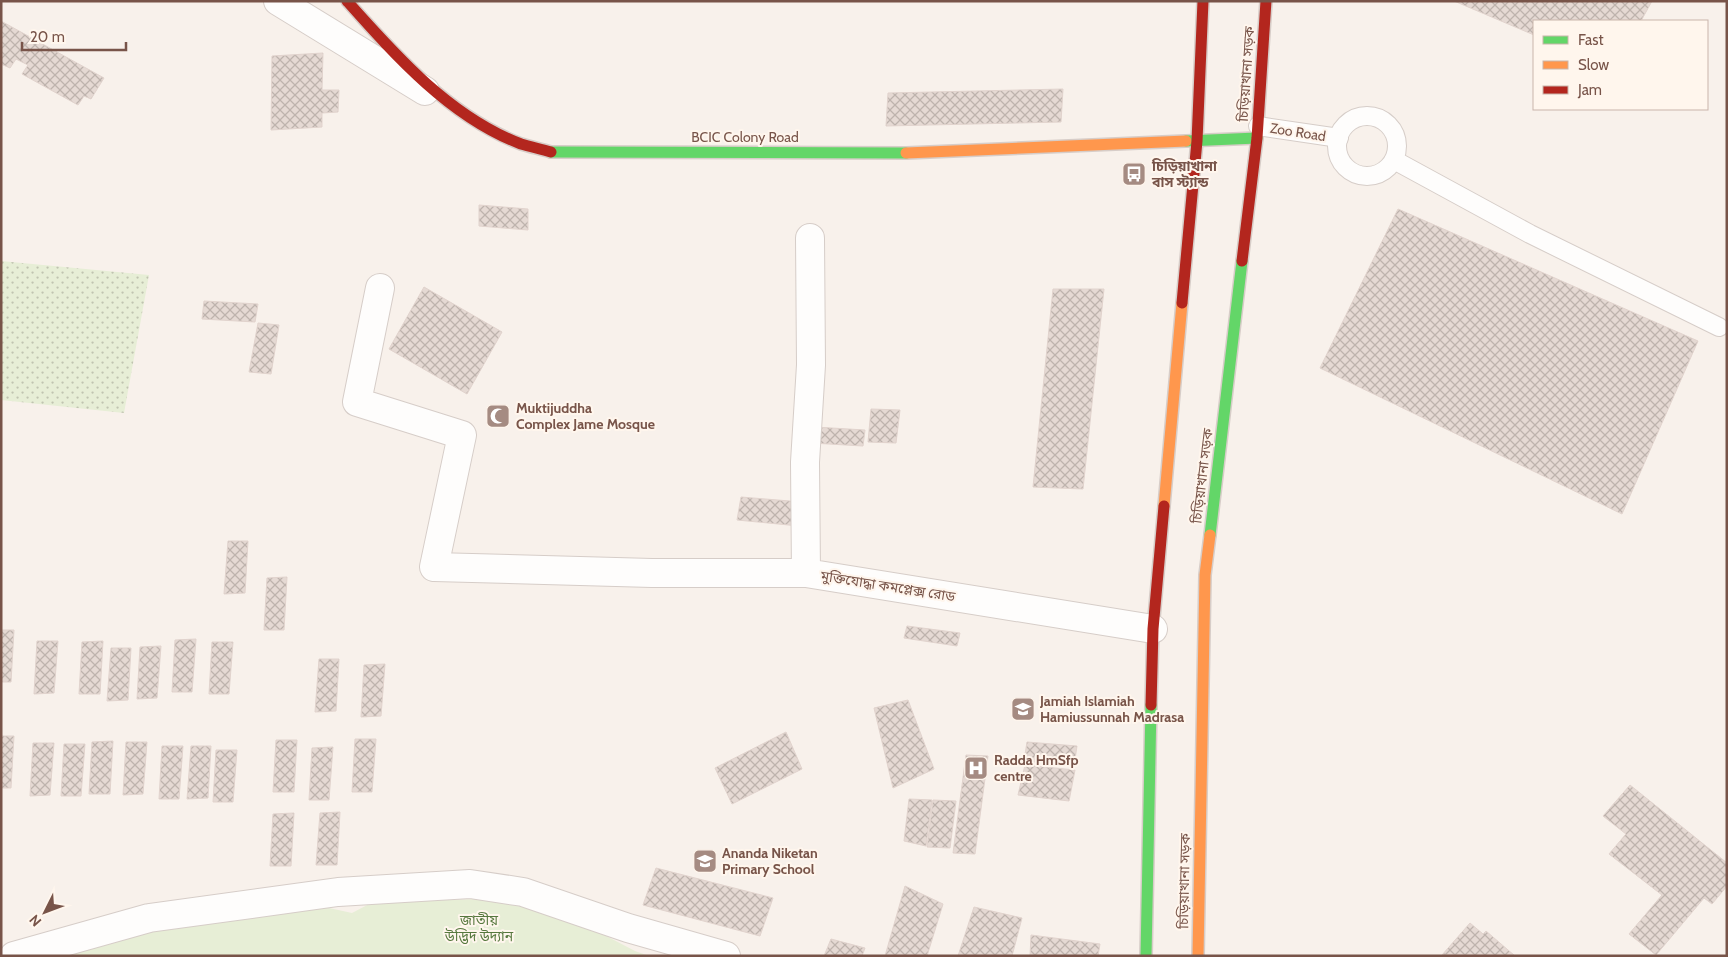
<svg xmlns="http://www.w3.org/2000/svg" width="1728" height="957" viewBox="0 0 1728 957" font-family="Cabin,'Noto Sans Bengali',sans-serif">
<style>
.grass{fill:url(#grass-dots)}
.garden{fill:#e7eed6}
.building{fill:url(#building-cross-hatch);stroke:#e1d3cd}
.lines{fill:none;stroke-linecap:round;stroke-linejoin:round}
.lane-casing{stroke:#d6cdc8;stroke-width:20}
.street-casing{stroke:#d6cdc8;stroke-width:30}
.fast-casing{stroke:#d7cdc8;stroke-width:14}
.slow-casing{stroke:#d7cdc8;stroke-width:14}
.jam-casing{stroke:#d7cdc8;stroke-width:14}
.lane{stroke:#fefdfc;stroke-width:18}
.street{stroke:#fefdfc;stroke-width:28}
.fast{stroke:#63d668;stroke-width:11}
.slow{stroke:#ff974d;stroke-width:11}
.jam{stroke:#b3261e;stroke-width:11}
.labels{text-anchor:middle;stroke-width:4;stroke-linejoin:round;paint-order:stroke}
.street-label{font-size:14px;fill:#785449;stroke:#fff6ed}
.poi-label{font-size:14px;font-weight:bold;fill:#785449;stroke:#fff6ed;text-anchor:start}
.park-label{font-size:14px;fill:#57783e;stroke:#fff6ed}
</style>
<defs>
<pattern id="grass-dots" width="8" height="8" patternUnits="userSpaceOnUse" patternTransform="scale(1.25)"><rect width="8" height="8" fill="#e7eed6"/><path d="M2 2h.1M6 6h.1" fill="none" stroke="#c0c3b0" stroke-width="1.8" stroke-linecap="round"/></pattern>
<pattern id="building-cross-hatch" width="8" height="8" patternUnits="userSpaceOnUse" patternTransform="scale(1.25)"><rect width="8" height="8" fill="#e5d9d3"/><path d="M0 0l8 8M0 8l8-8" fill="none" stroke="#beb3ad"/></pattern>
</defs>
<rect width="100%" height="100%" fill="#f8f1eb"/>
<!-- grass -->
<path class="grass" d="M 1,261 L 149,275 L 124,413 L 1,400 Z"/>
<!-- garden -->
<path class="garden" d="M 480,899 L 566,915 L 635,951 L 649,956 L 69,956 L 141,931 L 320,906 L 352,913 L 373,902 Z"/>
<!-- building -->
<g class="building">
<path d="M 1454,1 L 1652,1 L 1641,21 L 1534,21 L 1534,35 Z"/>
<path d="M 1,21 L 104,78 L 91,99 L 84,96 L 78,105 L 22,74 L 28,65 L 16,59 L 10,68 L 1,64 Z"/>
<path d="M 323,53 L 322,90 L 339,90 L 338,112 L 322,113 L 322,127 L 271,130 L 272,56 Z"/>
<path d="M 1063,89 L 1061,122 L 886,126 L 888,93 Z"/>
<path d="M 479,205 L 528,209 L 528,230 L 479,226 Z"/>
<path d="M 1398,209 L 1698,341 L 1622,514 L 1320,368 Z"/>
<path d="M 424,287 L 502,332 L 467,394 L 389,349 Z"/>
<path d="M 1053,289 L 1104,289 L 1083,489 L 1033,487 Z"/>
<path d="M 204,301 L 258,304 L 255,322 L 202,319 Z"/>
<path d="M 258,323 L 279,325 L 271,374 L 249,372 Z"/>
<path d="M 871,409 L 900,410 L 896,443 L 868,442 Z"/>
<path d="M 815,427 L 865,430 L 863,446 L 812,443 Z"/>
<path d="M 741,497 L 802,502 L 799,526 L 737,520 Z"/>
<path d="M 228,541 L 248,541 L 245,593 L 224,594 Z"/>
<path d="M 287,577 L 284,630 L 264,630 L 267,578 Z"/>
<path d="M 907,626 L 960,633 L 957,646 L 904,638 Z"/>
<path d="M 1,630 L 14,630 L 11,682 L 1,682 Z"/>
<path d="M 196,639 L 192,692 L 172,692 L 175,640 Z"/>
<path d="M 37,641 L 58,641 L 54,693 L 34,694 Z"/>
<path d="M 103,641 L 100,694 L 79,694 L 82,642 Z"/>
<path d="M 212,642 L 233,642 L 229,694 L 209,694 Z"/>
<path d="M 161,646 L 157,698 L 137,699 L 140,647 Z"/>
<path d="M 111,648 L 131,648 L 128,700 L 107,701 Z"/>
<path d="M 319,659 L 339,659 L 336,711 L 315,712 Z"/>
<path d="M 385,664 L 381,716 L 361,717 L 364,665 Z"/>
<path d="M 908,700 L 934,769 L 893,788 L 874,708 Z"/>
<path d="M 786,732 L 802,769 L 732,804 L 715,768 Z"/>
<path d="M 1,736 L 14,736 L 11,788 L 1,788 Z"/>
<path d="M 355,739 L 376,739 L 372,792 L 352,792 Z"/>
<path d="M 276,740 L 297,740 L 294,792 L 273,792 Z"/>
<path d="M 113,741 L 110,794 L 89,794 L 92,742 Z"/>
<path d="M 126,742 L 147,742 L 143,794 L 123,795 Z"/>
<path d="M 1027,742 L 1077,746 L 1074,766 L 1024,761 Z"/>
<path d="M 33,743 L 54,743 L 50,795 L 30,796 Z"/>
<path d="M 64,744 L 85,744 L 81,796 L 61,796 Z"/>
<path d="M 162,746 L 183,746 L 179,799 L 159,799 Z"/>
<path d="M 191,746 L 211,746 L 208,798 L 187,799 Z"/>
<path d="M 333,747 L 329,800 L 309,800 L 312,748 Z"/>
<path d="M 216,750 L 237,750 L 233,802 L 213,802 Z"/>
<path d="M 966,755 L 988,756 L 975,854 L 953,853 Z"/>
<path d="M 1025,765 L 1075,770 L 1069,801 L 1018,795 Z"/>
<path d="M 1630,785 L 1727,863 L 1727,886 L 1712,904 L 1704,898 L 1656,955 L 1629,934 L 1662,895 L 1609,854 L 1626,834 L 1603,816 Z"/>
<path d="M 909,799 L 932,800 L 926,846 L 904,841 Z"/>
<path d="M 933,800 L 956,801 L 950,848 L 927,847 Z"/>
<path d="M 340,812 L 337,865 L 316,865 L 320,813 Z"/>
<path d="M 294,813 L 291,866 L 270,866 L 273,814 Z"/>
<path d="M 656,868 L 773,898 L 760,936 L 643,905 Z"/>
<path d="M 905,886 L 943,904 L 927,956 L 885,956 Z"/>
<path d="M 974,907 L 1022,918 L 1012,956 L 958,956 Z"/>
<path d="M 1470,923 L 1483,934 L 1486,931 L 1515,956 L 1442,955 Z"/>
<path d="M 1031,935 L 1100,944 L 1098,956 L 1030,956 Z"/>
<path d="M 831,939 L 865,948 L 862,956 L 824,956 Z"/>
</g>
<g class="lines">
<!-- lane casing -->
<g class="lane-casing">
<g id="lane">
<circle cx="1367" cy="146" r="30"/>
<path d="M 1258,126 L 1339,138"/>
<path d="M 1394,160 L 1530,234 L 1719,327"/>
</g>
</g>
<!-- street casing -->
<g class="street-casing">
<g id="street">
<path d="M 278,1 L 425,91"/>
<path d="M 810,238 L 811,365 L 805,462 L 806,573 L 1153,629"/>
<path d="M 380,288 L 357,402 L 462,435 L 434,567 L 652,573 L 806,573"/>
<path d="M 14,956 L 149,918 L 338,892 L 470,884 L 523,892 L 628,928 L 726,956"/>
</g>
</g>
<!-- fast casing -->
<g class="fast-casing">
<g id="fast">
<path d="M 1186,141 L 1257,138"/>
<path d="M 551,152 L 906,153"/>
<path d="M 1210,535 L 1242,261"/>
<path d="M 1146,956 L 1151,705"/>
</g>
</g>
<!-- slow casing -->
<g class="slow-casing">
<g id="slow">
<path d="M 906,153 L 1186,141"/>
<path d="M 1164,506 L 1182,303"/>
<path d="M 1198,956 L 1205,575 L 1210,535"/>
</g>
</g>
<!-- jam casing -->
<g class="jam-casing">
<g id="jam">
<path d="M 347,1 C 396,56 450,117 521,144 C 531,147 541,149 551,152"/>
<path d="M 1242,261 L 1257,138 L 1266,1"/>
<path d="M 1182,303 L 1197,141 L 1203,1"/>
<path d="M 1151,705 L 1153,629 L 1164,506"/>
</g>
</g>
<!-- lane -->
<use href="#lane" class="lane"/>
<!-- street -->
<use href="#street" class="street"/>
<!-- fast -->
<use href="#fast" class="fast"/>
<!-- slow -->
<use href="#slow" class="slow"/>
<!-- jam -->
<use href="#jam" class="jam"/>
</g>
<!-- icons -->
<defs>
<g id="bus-square" transform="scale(1.25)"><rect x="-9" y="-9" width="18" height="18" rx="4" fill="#a58b82" stroke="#fff6ed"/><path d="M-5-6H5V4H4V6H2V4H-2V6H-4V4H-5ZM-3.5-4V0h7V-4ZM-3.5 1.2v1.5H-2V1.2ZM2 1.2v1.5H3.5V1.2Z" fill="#fff"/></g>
<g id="mosque-square" transform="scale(1.25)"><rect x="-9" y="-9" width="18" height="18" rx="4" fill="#a58b82" stroke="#fff6ed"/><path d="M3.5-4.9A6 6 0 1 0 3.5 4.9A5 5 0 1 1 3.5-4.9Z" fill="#fff"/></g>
<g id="school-square" transform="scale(1.25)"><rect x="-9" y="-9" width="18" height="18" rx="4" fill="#a58b82" stroke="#fff6ed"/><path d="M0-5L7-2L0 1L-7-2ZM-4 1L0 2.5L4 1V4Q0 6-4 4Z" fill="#fff"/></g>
<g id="hospital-square" transform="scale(1.25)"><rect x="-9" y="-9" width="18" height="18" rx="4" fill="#a58b82" stroke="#fff6ed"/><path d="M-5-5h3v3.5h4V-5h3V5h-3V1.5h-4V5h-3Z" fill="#fff"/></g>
</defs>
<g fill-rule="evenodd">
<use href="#bus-square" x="1134" y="174"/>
<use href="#mosque-square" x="498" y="416"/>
<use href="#school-square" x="1023" y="709"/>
<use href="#hospital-square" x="976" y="768"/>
<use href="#school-square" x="705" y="861"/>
</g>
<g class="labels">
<!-- street labels -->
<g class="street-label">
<text transform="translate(1246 74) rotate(-86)" y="5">চিড়িয়াখানা সড়ক</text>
<text transform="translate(1298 132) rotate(9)" y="5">Zoo Road</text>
<text x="745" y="142">BCIC Colony Road</text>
<text transform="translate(1202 476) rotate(-83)" y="5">চিড়িয়াখানা সড়ক</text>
<text transform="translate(888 586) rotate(9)" y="5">মুক্তিযোদ্ধা কমপ্লেক্স রোড</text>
<text transform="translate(1184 881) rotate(-89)" y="5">চিড়িয়াখানা সড়ক</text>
</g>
<!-- poi labels -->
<g class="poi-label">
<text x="1152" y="171">চিড়িয়াখানা<tspan x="1152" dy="16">বাস স্ট্যান্ড</tspan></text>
<text x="516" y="413">Muktijuddha<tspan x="516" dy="16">Complex Jame Mosque</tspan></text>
<text x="1040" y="706">Jamiah Islamiah<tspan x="1040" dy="16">Hamiussunnah Madrasa</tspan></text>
<text x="994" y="765">Radda HmSfp<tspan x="994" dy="16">centre</tspan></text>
<text x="722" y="858">Ananda Niketan<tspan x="722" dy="16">Primary School</tspan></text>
</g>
<!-- park labels -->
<g class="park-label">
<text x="479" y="925">জাতীয়<tspan x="479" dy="16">উদ্ভিদ উদ্যান</tspan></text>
</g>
</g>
<!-- border -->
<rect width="1728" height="957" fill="none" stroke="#785449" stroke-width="5"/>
<!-- legend -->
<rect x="1533" y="20" width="175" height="90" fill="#fff6ed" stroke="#c9b5ab"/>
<rect x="1543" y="36" width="25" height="8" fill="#63d668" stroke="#c9b5ab"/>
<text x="1578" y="45" font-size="15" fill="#785449">Fast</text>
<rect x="1543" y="61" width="25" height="8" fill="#ff974d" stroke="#c9b5ab"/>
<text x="1578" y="70" font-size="15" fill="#785449">Slow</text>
<rect x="1543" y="86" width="25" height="8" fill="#b3261e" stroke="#c9b5ab"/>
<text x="1578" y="95" font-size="15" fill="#785449">Jam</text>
<!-- north arrow -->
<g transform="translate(45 912) rotate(228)" stroke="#fff6ed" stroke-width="4" paint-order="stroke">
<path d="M0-4L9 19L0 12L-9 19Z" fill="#785449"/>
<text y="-8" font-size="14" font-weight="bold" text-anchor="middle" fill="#785449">N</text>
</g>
<!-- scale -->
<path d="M22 42v8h104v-8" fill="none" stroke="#785449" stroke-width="2.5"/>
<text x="30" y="42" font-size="15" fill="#785449" stroke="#fff6ed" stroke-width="4" paint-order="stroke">20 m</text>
</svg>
